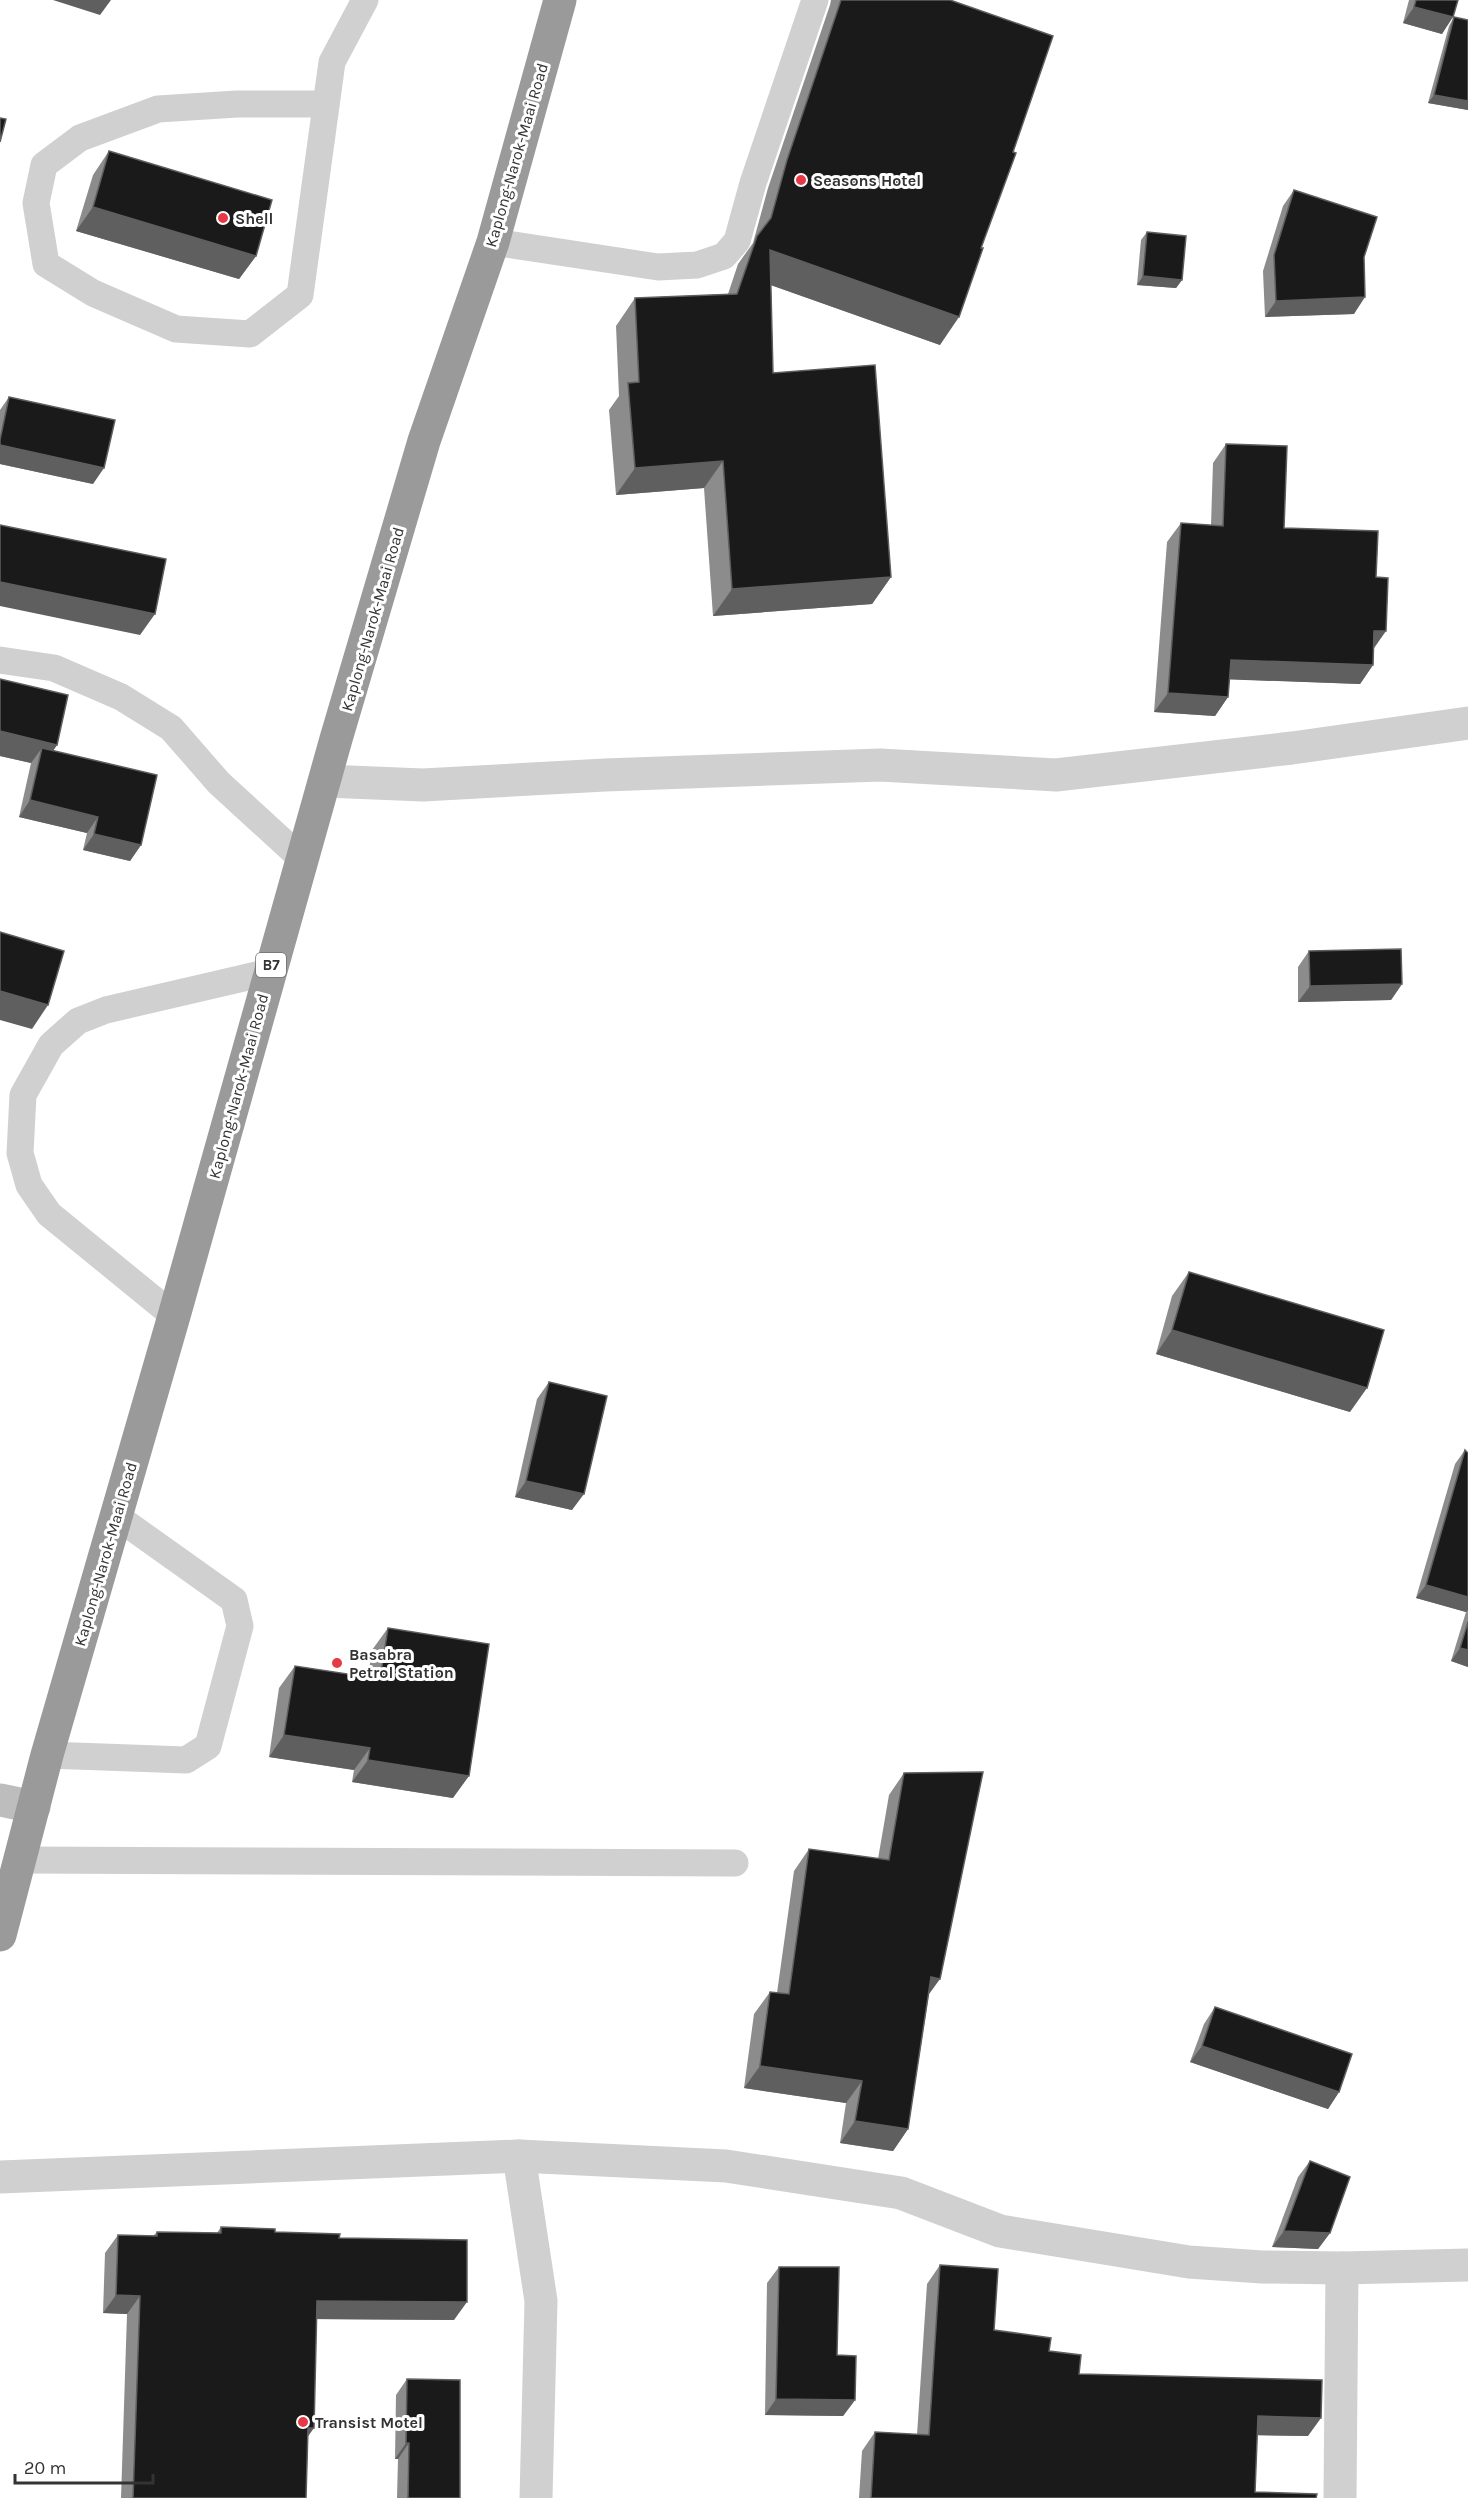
<svg xmlns="http://www.w3.org/2000/svg" width="1468" height="2498" viewBox="0 0 1468 2498" font-family="Karla,sans-serif">
<style>
.lines{fill:none;stroke-linecap:round;stroke-linejoin:round}
.lane{stroke:#d0d0d0;stroke-width:27}
.street{stroke:#d0d0d0;stroke-width:33}
.secondary{stroke:#bdbdbd;stroke-width:33}
.highway{stroke:#9a9a9a;stroke-width:33}
.wall{fill:#8c8c8c}
.shaded-wall{fill:#5f5f5f}
.building{fill:#1a1a1a;stroke:#5f5f5f;stroke-width:1.5}
.poi-dot{fill:#e63946;stroke:#fff;stroke-width:2}
.labels{text-anchor:middle;stroke-width:6;stroke-linejoin:round;paint-order:stroke}
.shield{fill:#fff;stroke:#707070;stroke-width:1.5}
.shield-label{font-size:15px;font-weight:bold;fill:#333}
.street-label{font-size:16px;fill:#333;stroke:#fff}
.poi-label{font-size:16px;font-weight:bold;fill:#333;stroke:#fff;text-anchor:start}
</style>
<rect width="100%" height="100%" fill="#fff"/>
<g class="lines">
<!-- lane -->
<g class="lane">
<path d="M 326,104 L 237,104 L 158,109 L 80,138 L 44,165 L 36,203 L 46,264 L 93,293 L 176,329 L 250,334 L 300,295 L 332,62 L 365,0"/>
<path d="M 493,242 L 658,267 L 697,265 L 724,256 L 737,241 L 753,183 L 815,0"/>
<path d="M 0,660 L 54,668 L 121,697 L 171,728 L 219,783 L 302,859"/>
<path d="M 174,1316 L 49,1214 L 29,1185 L 20,1153 L 23,1095 L 51,1045 L 78,1021 L 106,1010 L 269,972"/>
<path d="M 47,1755 L 186,1760 L 208,1746 L 240,1626 L 234,1600 L 116,1516"/>
<path d="M 21,1860 L 735,1863"/>
</g>
<!-- street -->
<g class="street">
<path d="M 325,781 L 423,785 L 605,775 L 880,765 L 1056,775 L 1292,748 L 1468,723"/>
<path d="M 519,2156 L 541,2301 L 536,2498"/>
<path d="M 0,2177 L 519,2156 L 726,2166 L 901,2193 L 1000,2231 L 1189,2262 L 1262,2267 L 1342,2268 L 1468,2265"/>
<path d="M 1340,2498 L 1342,2268"/>
</g>
<!-- secondary -->
<path class="secondary" d="M 0,1800 L 34,1807"/>
<!-- highway -->
<path class="highway" d="M 0,1935 L 47,1755 L 174,1316 L 336,739 L 424,441 L 493,242 L 560,0"/>
</g>
<!-- wall -->
<g class="wall">
<path d="M 831,0 L 950,0 L 940,345 L 771,285 L 773,373 L 891,577 L 872,604 L 713,616 L 704,488 L 616,495 L 609,410 L 619,396 L 616,326 L 635,298 L 728,294 L 738,264 L 753,243 L 768,188 L 830,5 Z"/>
<path d="M 1409,0 L 1458,0 L 1442,34 L 1403,23 Z"/>
<path d="M 1454,17 L 1468,110 L 1428,103 L 1449,26 Z"/>
<path d="M 109,151 L 256,256 L 239,279 L 76,231 L 93,175 Z"/>
<path d="M 1294,190 L 1364,257 L 1354,314 L 1265,317 L 1263,271 L 1283,206 Z"/>
<path d="M 1147,232 L 1182,280 L 1176,288 L 1137,285 L 1141,240 Z"/>
<path d="M 9,397 L 93,484 L 0,464 L 0,410 Z"/>
<path d="M 1226,444 L 1284,528 L 1374,649 L 1373,665 L 1360,684 L 1229,679 L 1228,697 L 1215,716 L 1154,712 L 1167,542 L 1181,523 L 1211,525 L 1213,463 Z"/>
<path d="M 57,745 L 53,751 L 141,845 L 130,861 L 83,850 L 87,833 L 19,817 L 31,763 L 0,756 Z"/>
<path d="M 1309,951 L 1402,984 L 1391,1000 L 1298,1002 L 1298,967 Z"/>
<path d="M 1189,1272 L 1350,1412 L 1156,1354 L 1172,1296 Z"/>
<path d="M 549,1382 L 572,1510 L 515,1497 L 537,1399 Z"/>
<path d="M 1465,1450 L 1468,1453 L 1468,1667 L 1451,1661 L 1466,1612 L 1416,1598 L 1455,1464 Z"/>
<path d="M 388,1628 L 453,1798 L 352,1782 L 354,1770 L 269,1757 L 279,1688 L 295,1666 L 368,1677 L 372,1650 Z"/>
<path d="M 904,1773 L 929,1994 L 908,2129 L 893,2151 L 840,2143 L 846,2103 L 744,2088 L 754,2014 L 770,1992 L 777,1993 L 794,1871 L 809,1849 L 878,1859 L 889,1795 Z"/>
<path d="M 1215,2007 L 1339,2092 L 1328,2109 L 1190,2062 L 1204,2024 Z"/>
<path d="M 1310,2161 L 1330,2233 L 1318,2249 L 1272,2247 L 1298,2177 Z"/>
<path d="M 221,2227 L 339,2238 L 454,2320 L 316,2319 L 308,2436 L 306,2498 L 121,2498 L 127,2314 L 103,2313 L 105,2253 L 118,2235 L 153,2236 L 157,2232 L 217,2233 Z"/>
<path d="M 940,2265 L 994,2330 L 1049,2351 L 1079,2374 L 1308,2436 L 1257,2435 L 1255,2492 L 1316,2498 L 859,2498 L 862,2451 L 875,2432 L 917,2435 L 927,2284 Z"/>
<path d="M 779,2267 L 837,2355 L 855,2400 L 843,2416 L 765,2415 L 767,2283 Z"/>
<path d="M 407,2379 L 460,2498 L 397,2498 L 398,2459 L 395,2459 L 396,2395 Z"/>
</g>
<!-- shaded-wall -->
<g class="shaded-wall">
<path d="M 53,0 L 111,0 L 100,15 Z"/>
<path d="M 1414,7 L 1453,17 L 1442,34 L 1403,23 Z"/>
<path d="M 1434,95 L 1468,101 L 1468,110 L 1428,103 Z"/>
<path d="M 93,207 L 256,256 L 239,279 L 76,231 Z"/>
<path d="M 770,250 L 959,317 L 940,345 L 751,278 Z"/>
<path d="M 1143,276 L 1182,280 L 1176,288 L 1137,285 Z"/>
<path d="M 1365,297 L 1354,314 L 1265,317 L 1276,301 Z"/>
<path d="M 0,445 L 104,468 L 93,484 L 0,464 Z"/>
<path d="M 723,461 L 704,488 L 616,495 L 635,468 Z"/>
<path d="M 891,577 L 872,604 L 713,616 L 732,589 Z"/>
<path d="M 0,582 L 155,614 L 140,635 L 0,606 Z"/>
<path d="M 1374,631 L 1386,631 L 1372,651 Z"/>
<path d="M 1231,660 L 1373,665 L 1360,684 L 1218,679 Z"/>
<path d="M 1168,693 L 1228,697 L 1215,716 L 1154,712 Z"/>
<path d="M 0,731 L 57,745 L 42,766 L 42,748 L 31,763 L 0,756 Z"/>
<path d="M 30,800 L 98,817 L 87,833 L 19,817 Z"/>
<path d="M 94,834 L 141,845 L 130,861 L 83,850 Z"/>
<path d="M 1402,984 L 1391,1000 L 1298,1002 L 1310,986 Z"/>
<path d="M 0,991 L 48,1005 L 32,1029 L 0,1020 Z"/>
<path d="M 1172,1330 L 1367,1388 L 1350,1412 L 1156,1354 Z"/>
<path d="M 526,1481 L 584,1494 L 572,1510 L 515,1497 Z"/>
<path d="M 1426,1585 L 1468,1597 L 1468,1610 L 1466,1612 L 1416,1598 Z"/>
<path d="M 1460,1648 L 1468,1650 L 1468,1667 L 1451,1661 Z"/>
<path d="M 284,1735 L 370,1748 L 354,1770 L 269,1757 Z"/>
<path d="M 368,1760 L 469,1776 L 453,1798 L 352,1782 Z"/>
<path d="M 931,1977 L 940,1979 L 924,2001 Z"/>
<path d="M 1202,2046 L 1339,2092 L 1328,2109 L 1190,2062 Z"/>
<path d="M 760,2066 L 862,2081 L 846,2103 L 744,2088 Z"/>
<path d="M 855,2121 L 908,2129 L 893,2151 L 840,2143 Z"/>
<path d="M 1284,2231 L 1330,2233 L 1318,2249 L 1272,2247 Z"/>
<path d="M 116,2295 L 140,2296 L 127,2314 L 103,2313 Z"/>
<path d="M 317,2301 L 467,2302 L 454,2320 L 304,2319 Z"/>
<path d="M 776,2399 L 855,2400 L 843,2416 L 765,2415 Z"/>
<path d="M 1258,2416 L 1321,2418 L 1308,2436 L 1244,2435 Z"/>
<path d="M 308,2428 L 314,2428 L 301,2446 Z"/>
<path d="M 406,2443 L 409,2443 L 398,2459 L 395,2459 Z"/>
</g>
<!-- building -->
<g class="building">
<path d="M 841,0 L 950,0 L 1053,36 L 1013,152 L 1016,153 L 981,248 L 983,248 L 959,317 L 770,250 L 773,373 L 875,365 L 891,577 L 732,589 L 723,461 L 635,468 L 628,383 L 639,382 L 635,298 L 737,294 L 757,236 L 771,218 L 787,160 Z"/>
<path d="M 1416,0 L 1458,0 L 1453,17 L 1414,7 Z"/>
<path d="M 1454,17 L 1468,20 L 1468,101 L 1434,95 Z"/>
<path d="M 0,118 L 6,119 L 0,142 Z"/>
<path d="M 109,151 L 272,200 L 256,256 L 93,207 Z"/>
<path d="M 1294,190 L 1377,217 L 1364,257 L 1365,297 L 1276,301 L 1274,255 Z"/>
<path d="M 1147,232 L 1186,236 L 1182,280 L 1143,276 Z"/>
<path d="M 9,397 L 115,420 L 104,468 L 0,445 L 0,440 Z"/>
<path d="M 1226,444 L 1287,446 L 1284,528 L 1378,531 L 1376,577 L 1388,578 L 1386,631 L 1374,631 L 1373,665 L 1231,660 L 1228,697 L 1168,693 L 1181,523 L 1223,526 Z"/>
<path d="M 0,525 L 166,559 L 155,614 L 0,582 Z"/>
<path d="M 0,679 L 68,695 L 57,745 L 0,731 Z"/>
<path d="M 42,748 L 157,775 L 141,845 L 94,834 L 98,817 L 30,800 Z"/>
<path d="M 0,932 L 64,951 L 48,1005 L 0,991 Z"/>
<path d="M 1401,949 L 1402,984 L 1310,986 L 1309,951 Z"/>
<path d="M 1189,1272 L 1384,1330 L 1367,1388 L 1172,1330 Z"/>
<path d="M 549,1382 L 607,1396 L 584,1494 L 526,1481 Z"/>
<path d="M 1465,1450 L 1468,1453 L 1468,1597 L 1426,1585 Z"/>
<path d="M 1468,1622 L 1468,1650 L 1460,1648 Z"/>
<path d="M 388,1628 L 489,1644 L 469,1776 L 368,1760 L 370,1748 L 284,1735 L 295,1666 L 380,1679 Z"/>
<path d="M 983,1772 L 940,1979 L 931,1977 L 908,2129 L 855,2121 L 862,2081 L 760,2066 L 770,1992 L 789,1994 L 809,1849 L 889,1860 L 904,1773 Z"/>
<path d="M 1215,2007 L 1352,2054 L 1339,2092 L 1202,2046 Z"/>
<path d="M 1310,2161 L 1350,2177 L 1330,2233 L 1284,2231 Z"/>
<path d="M 221,2227 L 275,2229 L 275,2232 L 340,2234 L 339,2238 L 467,2240 L 467,2302 L 317,2301 L 314,2428 L 308,2428 L 306,2498 L 133,2498 L 140,2296 L 116,2295 L 118,2235 L 157,2236 L 157,2232 L 221,2233 Z"/>
<path d="M 940,2265 L 998,2269 L 994,2330 L 1051,2338 L 1049,2351 L 1081,2355 L 1079,2374 L 1322,2380 L 1321,2418 L 1258,2416 L 1255,2492 L 1317,2494 L 1316,2498 L 871,2498 L 875,2432 L 929,2435 Z"/>
<path d="M 779,2267 L 839,2267 L 837,2355 L 856,2356 L 855,2400 L 776,2399 Z"/>
<path d="M 407,2379 L 460,2380 L 460,2498 L 408,2498 L 409,2443 L 406,2443 Z"/>
</g>
<!-- markers -->
<g class="poi-dot">
<circle cx="801" cy="180" r="6"/>
<circle cx="223" cy="218" r="6"/>
<circle cx="337" cy="1663" r="6"/>
<circle cx="303" cy="2422" r="6"/>
</g>
<g class="labels">
<!-- shield labels -->
<rect class="shield" x="256" y="953" width="30" height="24" rx="4.5"/>
<g class="shield-label">
<text x="271" y="970">B7</text>
</g>
<!-- street labels -->
<g class="street-label">
<text transform="translate(516 155) rotate(-74)" y="6">Kaplong-Narok-Maai Road</text>
<text transform="translate(372 619) rotate(-74)" y="6">Kaplong-Narok-Maai Road</text>
<text transform="translate(238 1086) rotate(-75)" y="6">Kaplong-Narok-Maai Road</text>
<text transform="translate(105 1554) rotate(-74)" y="6">Kaplong-Narok-Maai Road</text>
</g>
<!-- poi labels -->
<g class="poi-label">
<text x="813" y="186">Seasons Hotel</text>
<text x="235" y="224">Shell</text>
<text x="349" y="1660">Basabra<tspan x="349" dy="18">Petrol Station</tspan></text>
<text x="315" y="2428">Transist Motel</text>
</g>
</g>
<!-- scale -->
<path d="M15 2474v9h138v-9" fill="none" stroke="#333333" stroke-width="3"/>
<text x="24" y="2474" font-size="18" fill="#333333" stroke="#ffffff" stroke-width="4.5" paint-order="stroke">20 m</text>
</svg>
